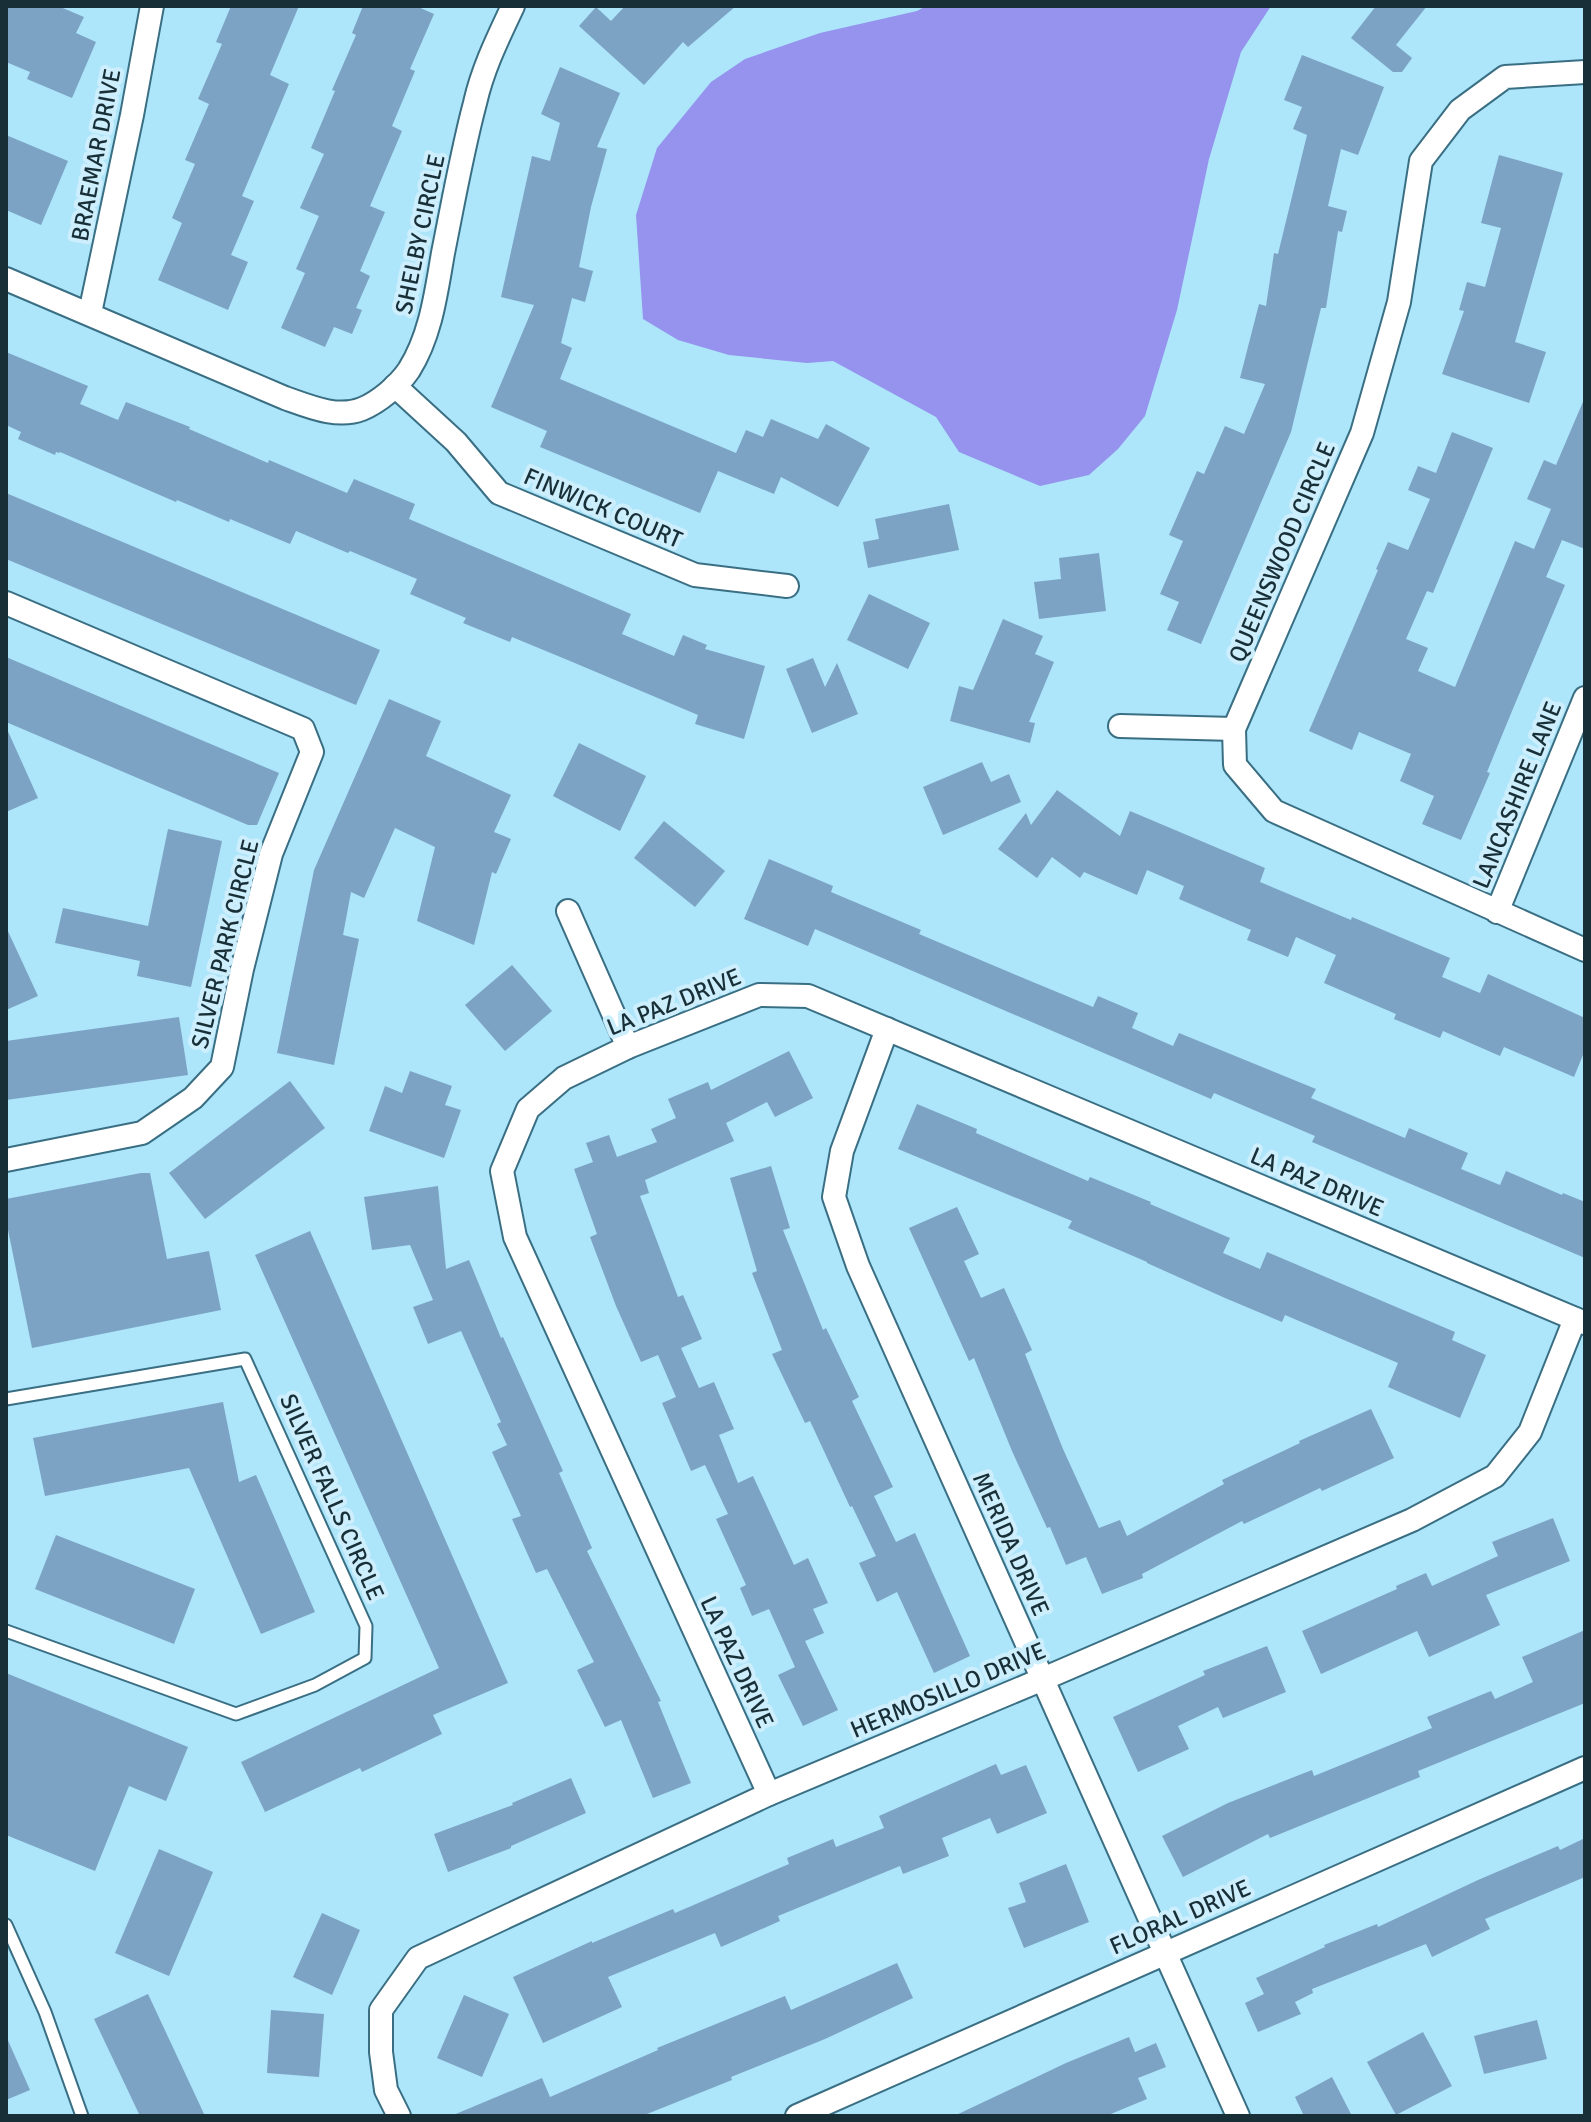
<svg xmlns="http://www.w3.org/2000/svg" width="1591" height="2122" viewBox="0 0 1591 2122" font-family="Signika,sans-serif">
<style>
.water{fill:#9593ed}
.building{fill:#7ca3c4}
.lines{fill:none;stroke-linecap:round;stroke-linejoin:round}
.lane-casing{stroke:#3a6f83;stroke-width:15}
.street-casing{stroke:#3a6f83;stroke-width:26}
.lane{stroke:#fff;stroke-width:11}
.street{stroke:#fff;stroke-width:22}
.labels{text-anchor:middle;stroke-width:8;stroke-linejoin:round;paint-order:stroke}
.street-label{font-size:24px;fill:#182f37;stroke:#cdeefc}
</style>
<rect width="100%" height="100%" fill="#ade5fb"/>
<!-- water -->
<path class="water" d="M 926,6 L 1271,6 L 1241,52 L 1209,159 L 1177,310 L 1145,416 L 1118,449 L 1089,475 L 1040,486 L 959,452 L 936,417 L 833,361 L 807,363 L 729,355 L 678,340 L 643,319 L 636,215 L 657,148 L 711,82 L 745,59 L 820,33 L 917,11 Z"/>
<!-- building -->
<g class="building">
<path d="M 6,6 L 58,6 L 84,17 L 76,33 L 96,42 L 72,98 L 27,79 L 30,72 L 6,62 Z"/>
<path d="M 231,6 L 299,6 L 270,75 L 289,84 L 242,196 L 254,201 L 231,255 L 248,262 L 228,310 L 158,280 L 182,223 L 172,218 L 195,164 L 185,160 L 209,104 L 198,99 L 222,44 L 216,42 Z"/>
<path d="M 363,6 L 416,6 L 434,14 L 410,69 L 415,71 L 392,126 L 402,131 L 370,206 L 385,212 L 360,271 L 370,276 L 356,308 L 362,310 L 352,334 L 334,327 L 325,347 L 281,328 L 305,273 L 296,269 L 319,216 L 300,208 L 324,154 L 311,148 L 335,91 L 332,90 L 356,35 L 352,33 Z"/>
<path d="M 625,6 L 736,6 L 688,47 L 683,42 L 644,85 L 579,26 L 596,7 L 611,21 Z"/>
<path d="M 1376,6 L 1427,6 L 1396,45 L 1412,58 L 1402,72 L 1393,72 L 1351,38 Z"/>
<path d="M 1302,55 L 1384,87 L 1358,155 L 1341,149 L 1328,206 L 1347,211 L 1342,232 L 1338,231 L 1326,308 L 1321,308 L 1291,432 L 1201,644 L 1167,630 L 1179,602 L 1160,594 L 1183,541 L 1169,535 L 1197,471 L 1204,474 L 1225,426 L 1244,434 L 1265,384 L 1240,378 L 1259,304 L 1266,306 L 1274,253 L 1278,254 L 1307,135 L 1293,129 L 1302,107 L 1284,100 Z"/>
<path d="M 560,67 L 620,93 L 597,147 L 607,149 L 591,207 L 579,267 L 593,271 L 585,302 L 572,298 L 561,343 L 572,348 L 560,379 L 736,453 L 746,430 L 763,437 L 771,419 L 818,439 L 826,424 L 870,448 L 838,507 L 781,477 L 774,494 L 718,471 L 700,513 L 540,447 L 547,431 L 491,407 L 534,305 L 501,297 L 532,156 L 550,161 L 560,123 L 541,114 Z"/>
<path d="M 6,135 L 68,161 L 41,225 L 6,210 Z"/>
<path d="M 1499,155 L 1563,173 L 1515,342 L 1546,352 L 1529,403 L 1442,374 L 1464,311 L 1459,310 L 1467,282 L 1485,287 L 1501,228 L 1481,223 Z"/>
<path d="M 6,352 L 88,386 L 80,404 L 118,420 L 126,402 L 190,427 L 189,429 L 268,463 L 269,460 L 347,493 L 354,479 L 415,504 L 409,519 L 631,614 L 622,634 L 674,656 L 683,635 L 707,645 L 705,649 L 765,666 L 744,739 L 695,724 L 698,715 L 570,661 L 512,637 L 510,642 L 463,623 L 466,618 L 410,594 L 417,579 L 350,551 L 348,553 L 296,531 L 290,544 L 230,519 L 229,522 L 177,500 L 176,502 L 60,452 L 59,453 L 56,452 L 55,455 L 18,439 L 21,432 L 6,425 Z"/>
<path d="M 1585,397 L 1585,549 L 1562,540 L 1546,577 L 1565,585 L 1512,711 L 1487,772 L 1490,773 L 1461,840 L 1422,824 L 1434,796 L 1400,781 L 1411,754 L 1359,732 L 1352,750 L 1309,731 L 1378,570 L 1376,569 L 1388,542 L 1408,550 L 1430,499 L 1408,490 L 1418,466 L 1436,473 L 1452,432 L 1493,448 L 1433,593 L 1427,591 L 1406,639 L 1428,648 L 1418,671 L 1455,687 L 1515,541 L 1534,549 L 1551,509 L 1527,499 L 1544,460 L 1556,465 Z"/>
<path d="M 6,493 L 380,650 L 356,705 L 6,559 Z"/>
<path d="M 949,504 L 959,550 L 868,568 L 863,542 L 879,539 L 875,519 Z"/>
<path d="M 1099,553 L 1106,611 L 1039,619 L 1034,582 L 1061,579 L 1059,558 Z"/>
<path d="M 869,594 L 930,623 L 908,669 L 847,640 Z"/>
<path d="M 1003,619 L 1043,636 L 1035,654 L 1054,662 L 1029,722 L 1035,723 L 1030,743 L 950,721 L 959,686 L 973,690 Z"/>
<path d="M 6,657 L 279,773 L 257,825 L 248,825 L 6,722 Z"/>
<path d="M 813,658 L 825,687 L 837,663 L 858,714 L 812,733 L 786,669 Z"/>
<path d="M 389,699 L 441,721 L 426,756 L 511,795 L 494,832 L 511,839 L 496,874 L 492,872 L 474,945 L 417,921 L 435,847 L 395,828 L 364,898 L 351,892 L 343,935 L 359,939 L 334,1065 L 277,1053 L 314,870 Z"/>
<path d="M 6,727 L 38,798 L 6,812 Z"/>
<path d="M 579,743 L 646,776 L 620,831 L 553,796 Z"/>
<path d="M 982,762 L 991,782 L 1009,774 L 1021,802 L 943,835 L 923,787 Z"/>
<path d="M 1057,790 L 1120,836 L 1130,811 L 1265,868 L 1260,882 L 1351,920 L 1352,917 L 1450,958 L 1442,977 L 1480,993 L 1488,974 L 1585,1018 L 1585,1050 L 1574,1077 L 1504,1047 L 1500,1056 L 1443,1031 L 1440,1038 L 1394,1019 L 1396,1014 L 1324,983 L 1336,955 L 1296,937 L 1288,957 L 1247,940 L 1251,930 L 1179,899 L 1184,886 L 1147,870 L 1137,895 L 1084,872 L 1080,878 L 1052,857 L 1037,878 L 998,849 L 1026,813 L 1031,825 Z"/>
<path d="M 664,821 L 725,871 L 695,907 L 634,858 Z"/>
<path d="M 168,829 L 222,841 L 191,987 L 137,976 L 140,961 L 55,943 L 63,908 L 148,926 Z"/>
<path d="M 769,859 L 833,886 L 831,892 L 921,930 L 919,934 L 1016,975 L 1093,1007 L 1098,996 L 1138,1013 L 1132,1028 L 1173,1046 L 1179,1033 L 1316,1089 L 1311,1098 L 1405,1138 L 1409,1128 L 1468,1153 L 1461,1169 L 1500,1185 L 1506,1171 L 1562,1195 L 1563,1193 L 1585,1202 L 1585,1258 L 1312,1142 L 1315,1136 L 1214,1093 L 1211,1099 L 815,929 L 808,946 L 744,919 Z"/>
<path d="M 6,927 L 38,996 L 6,1010 Z"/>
<path d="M 512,965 L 552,1011 L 505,1051 L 465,1005 Z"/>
<path d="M 179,1017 L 188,1075 L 6,1100 L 6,1041 Z"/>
<path d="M 789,1051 L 813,1098 L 775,1117 L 767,1102 L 726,1123 L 734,1141 L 645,1180 L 649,1193 L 640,1196 L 678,1297 L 683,1295 L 702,1339 L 681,1348 L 699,1388 L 714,1382 L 734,1429 L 719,1435 L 738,1483 L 753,1476 L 794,1565 L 808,1558 L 828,1603 L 813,1609 L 824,1633 L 805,1641 L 838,1710 L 803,1726 L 778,1675 L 795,1667 L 769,1609 L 752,1616 L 740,1588 L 746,1585 L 716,1519 L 728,1514 L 705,1465 L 691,1471 L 662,1403 L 676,1397 L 658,1355 L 641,1362 L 616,1306 L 590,1237 L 597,1234 L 574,1169 L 593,1162 L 586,1143 L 609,1135 L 617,1157 L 657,1142 L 651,1129 L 676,1118 L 668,1099 L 708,1082 L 711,1090 Z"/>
<path d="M 410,1071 L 452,1086 L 445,1105 L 461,1110 L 444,1158 L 369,1131 L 385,1086 L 402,1093 Z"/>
<path d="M 290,1081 L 325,1128 L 205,1219 L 169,1173 Z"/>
<path d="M 917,1104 L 977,1129 L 976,1133 L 1088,1181 L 1090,1177 L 1151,1202 L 1150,1204 L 1230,1238 L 1223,1253 L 1260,1269 L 1267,1252 L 1455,1332 L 1452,1340 L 1486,1355 L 1460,1418 L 1388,1387 L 1398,1363 L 1285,1315 L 1282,1322 L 1225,1298 L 1147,1263 L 1147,1262 L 1068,1228 L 1072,1221 L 898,1149 Z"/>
<path d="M 771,1166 L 790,1228 L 783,1230 L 823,1330 L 826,1328 L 859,1397 L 852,1401 L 893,1487 L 874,1496 L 896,1542 L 915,1533 L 970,1656 L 934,1673 L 897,1592 L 877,1602 L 859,1563 L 876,1556 L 852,1506 L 850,1507 L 810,1421 L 805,1423 L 772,1354 L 782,1350 L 752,1273 L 757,1271 L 730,1178 Z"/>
<path d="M 141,1173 L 150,1173 L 167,1259 L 209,1251 L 221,1310 L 32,1348 L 6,1220 L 6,1199 Z"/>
<path d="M 438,1186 L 446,1269 L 469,1260 L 501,1338 L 503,1337 L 563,1471 L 559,1473 L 592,1548 L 587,1551 L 661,1701 L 658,1702 L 691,1783 L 653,1798 L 621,1720 L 605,1727 L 577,1670 L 594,1662 L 547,1569 L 536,1573 L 512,1519 L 521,1516 L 492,1452 L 507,1445 L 497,1424 L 501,1422 L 461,1331 L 428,1344 L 413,1307 L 433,1300 L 410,1245 L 372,1250 L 364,1197 Z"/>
<path d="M 957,1207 L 979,1254 L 964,1261 L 981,1298 L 1004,1288 L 1032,1350 L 1025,1354 L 1063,1449 L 1099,1528 L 1120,1520 L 1127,1536 L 1224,1484 L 1222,1480 L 1300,1443 L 1299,1441 L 1371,1409 L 1394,1458 L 1322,1491 L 1320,1488 L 1244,1524 L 1242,1521 L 1142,1574 L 1143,1578 L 1102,1594 L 1086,1557 L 1066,1565 L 1050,1527 L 1047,1528 L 1012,1451 L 974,1358 L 969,1361 L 909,1228 Z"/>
<path d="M 310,1231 L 508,1683 L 433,1715 L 442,1734 L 362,1772 L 360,1768 L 265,1812 L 241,1762 L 439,1668 L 255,1255 Z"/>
<path d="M 223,1402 L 239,1482 L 256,1475 L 315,1612 L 261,1634 L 189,1468 L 45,1496 L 33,1438 Z"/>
<path d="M 1553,1518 L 1570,1561 L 1486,1595 L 1500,1625 L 1429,1657 L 1417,1631 L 1321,1674 L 1302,1631 L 1397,1589 L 1396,1586 L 1426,1573 L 1432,1586 L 1498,1556 L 1492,1542 Z"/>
<path d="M 56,1535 L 195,1589 L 174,1644 L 35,1589 Z"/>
<path d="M 1585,1630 L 1585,1703 L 1418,1771 L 1420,1777 L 1270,1838 L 1268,1834 L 1183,1877 L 1162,1836 L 1228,1803 L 1312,1770 L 1314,1776 L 1432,1728 L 1427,1717 L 1491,1691 L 1495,1699 L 1533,1682 L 1522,1657 Z"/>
<path d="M 1267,1646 L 1286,1692 L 1223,1718 L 1218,1707 L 1178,1726 L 1189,1749 L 1138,1772 L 1113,1717 L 1205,1675 L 1203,1671 Z"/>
<path d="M 6,1673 L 188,1747 L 166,1801 L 129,1786 L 95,1871 L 6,1835 Z"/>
<path d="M 996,1764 L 1001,1775 L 1026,1765 L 1047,1813 L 997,1834 L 990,1818 L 942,1838 L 949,1856 L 903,1874 L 900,1866 L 778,1916 L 780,1921 L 721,1947 L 715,1933 L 608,1977 L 622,2007 L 543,2043 L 513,1977 L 592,1941 L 592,1943 L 673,1909 L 675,1913 L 789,1864 L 787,1858 L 833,1839 L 836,1847 L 884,1828 L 879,1816 Z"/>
<path d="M 571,1778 L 586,1813 L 511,1846 L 511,1848 L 448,1872 L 434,1834 L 513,1805 L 512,1803 Z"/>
<path d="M 1585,1838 L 1585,1877 L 1485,1919 L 1490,1929 L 1432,1957 L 1426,1944 L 1312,1989 L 1313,1993 L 1295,2002 L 1301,2014 L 1258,2032 L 1245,2003 L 1264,1994 L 1256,1978 L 1325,1947 L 1324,1945 L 1377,1924 L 1378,1927 L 1478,1880 L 1558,1846 L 1560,1850 Z"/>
<path d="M 159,1849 L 213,1872 L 169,1976 L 115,1953 Z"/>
<path d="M 1066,1864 L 1089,1922 L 1024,1948 L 1008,1908 L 1026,1902 L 1019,1883 Z"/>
<path d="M 322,1913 L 360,1930 L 332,1995 L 293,1977 Z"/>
<path d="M 897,1963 L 913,1998 L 825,2039 L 731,2077 L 732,2080 L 642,2116 L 451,2116 L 542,2078 L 550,2097 L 658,2050 L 657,2048 L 785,1996 L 791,2010 Z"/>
<path d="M 148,1994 L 205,2116 L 140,2116 L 94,2019 Z"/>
<path d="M 464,1995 L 509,2014 L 482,2077 L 437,2058 Z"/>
<path d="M 271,2010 L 324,2014 L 319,2077 L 267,2073 Z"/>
<path d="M 1537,2020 L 1547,2059 L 1484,2074 L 1474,2036 Z"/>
<path d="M 1423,2032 L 1452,2086 L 1396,2115 L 1367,2062 Z"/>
<path d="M 6,2036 L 30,2090 L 6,2100 Z"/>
<path d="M 1129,2037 L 1135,2052 L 1156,2043 L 1166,2067 L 1138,2078 L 1147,2099 L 1106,2116 L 954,2116 L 1066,2063 Z"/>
<path d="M 1332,2077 L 1352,2116 L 1304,2116 L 1295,2097 Z"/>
</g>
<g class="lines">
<!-- lane casing -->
<g class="lane-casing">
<g id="lane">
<path d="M 6,1399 L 245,1359 L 366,1626 L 365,1658 L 315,1685 L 236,1714 L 6,1631"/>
<path d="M 6,1925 L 45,2012 L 82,2116"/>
</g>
</g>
<!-- street casing -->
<g class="street-casing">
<g id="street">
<path d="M 1585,72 L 1505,77 L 1460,110 L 1421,161 L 1399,302 L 1362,433 L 1234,729 L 1235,765 L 1274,811 L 1585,950"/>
<path d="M 6,279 L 285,398 C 308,406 337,419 362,409 C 379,402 398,386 409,370 C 431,335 436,293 443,253 C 453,203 462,152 475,103 C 483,68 498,38 513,6"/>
<path d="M 90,313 L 132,115 L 152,6"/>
<path d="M 395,386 L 456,442 L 499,493 L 695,575 L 787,586"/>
<path d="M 6,603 L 303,729 L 312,752 L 271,854 L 242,969 L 222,1067 L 193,1098 L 142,1133 L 6,1160"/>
<path d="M 1120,726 L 1234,729"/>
<path d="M 568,911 L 628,1047"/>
<path d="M 1497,912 L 1585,698"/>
<path d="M 887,1029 L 842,1151 L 834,1197 L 858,1266 L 1238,2116"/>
<path d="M 769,1794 L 515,1237 L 502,1171 L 528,1109 L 564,1078 L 628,1047 L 759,995 L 808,996 L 1585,1323"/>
<path d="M 399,2116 L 386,2090 L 381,2052 L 381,2010 L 418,1958 L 769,1794 L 1043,1679 L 1412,1520 L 1495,1476 L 1530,1432 L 1575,1319"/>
<path d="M 797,2116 L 1585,1768"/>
</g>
</g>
<!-- lane -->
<use href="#lane" class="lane"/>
<!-- street -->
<use href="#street" class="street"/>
</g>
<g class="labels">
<!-- street labels -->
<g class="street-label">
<text transform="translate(96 155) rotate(-79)" y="8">BRAEMAR DRIVE</text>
<text transform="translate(420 234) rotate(-78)" y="8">SHELBY CIRCLE</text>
<text transform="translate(603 508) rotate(23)" y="8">FINWICK COURT</text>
<text transform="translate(1282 552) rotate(-67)" y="8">QUEENSWOOD CIRCLE</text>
<text transform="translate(1517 795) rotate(-68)" y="8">LANCASHIRE LANE</text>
<text transform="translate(225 944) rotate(-76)" y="8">SILVER PARK CIRCLE</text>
<text transform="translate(674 1002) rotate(-22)" y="8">LA PAZ DRIVE</text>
<text transform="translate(1317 1182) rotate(23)" y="8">LA PAZ DRIVE</text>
<text transform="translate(332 1497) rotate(66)" y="8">SILVER FALLS CIRCLE</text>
<text transform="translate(1011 1544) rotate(66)" y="8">MERIDA DRIVE</text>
<text transform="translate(737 1662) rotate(65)" y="8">LA PAZ DRIVE</text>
<text transform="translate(948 1690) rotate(-23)" y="8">HERMOSILLO DRIVE</text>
<text transform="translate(1180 1917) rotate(-24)" y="8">FLORAL DRIVE</text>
</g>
</g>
<!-- border -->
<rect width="1591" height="2122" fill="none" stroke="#182f37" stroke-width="16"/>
</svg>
